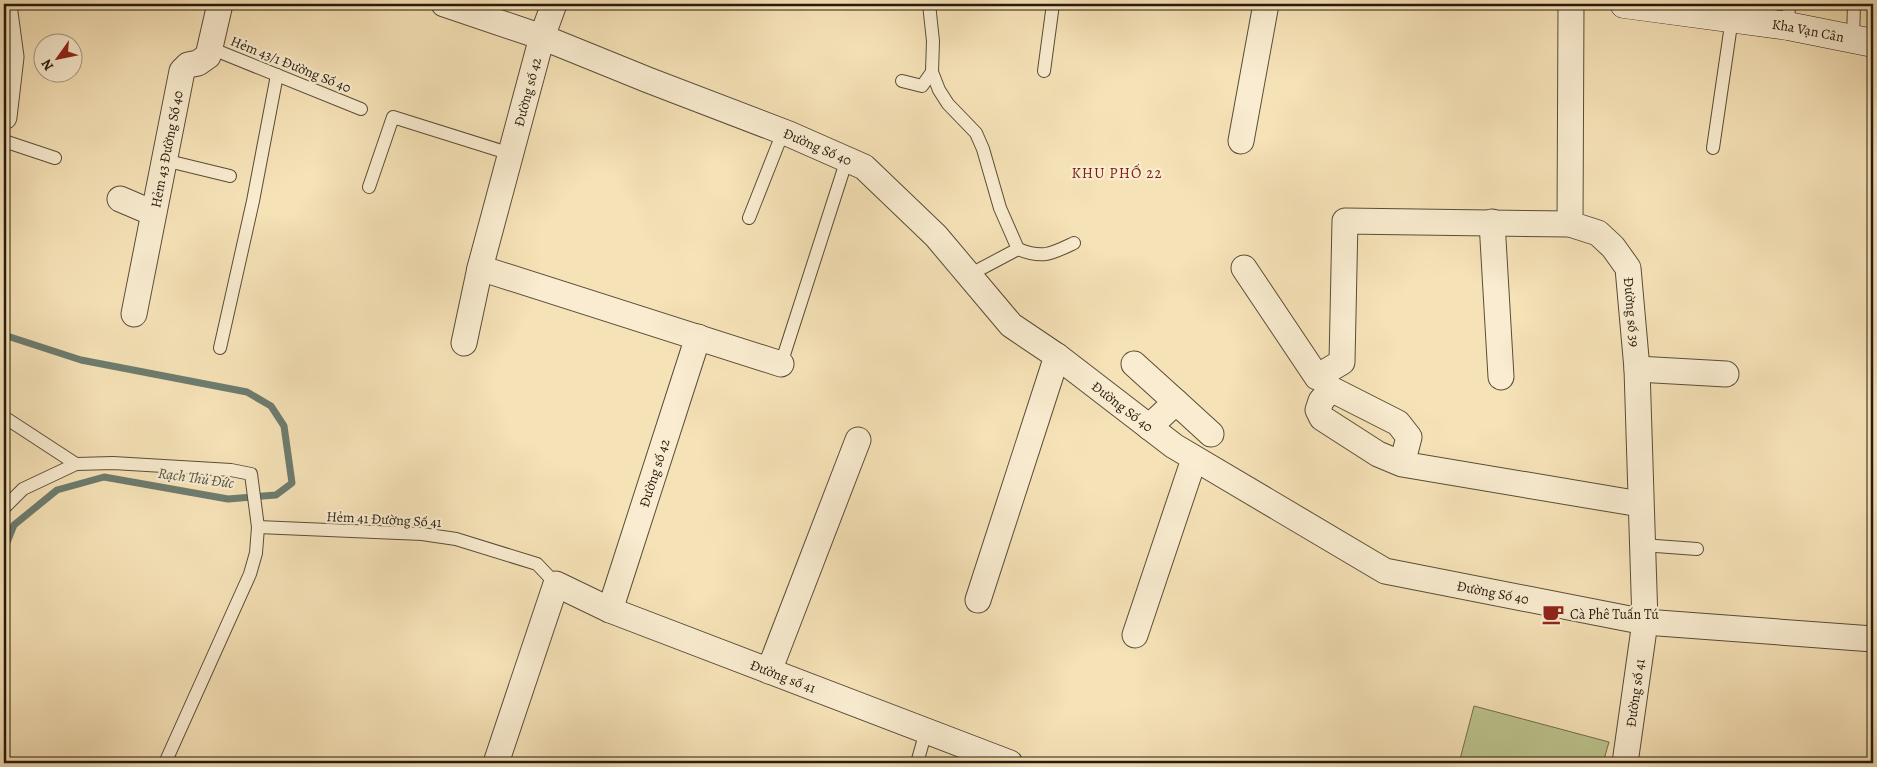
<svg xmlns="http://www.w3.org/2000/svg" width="1877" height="767" viewBox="0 0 1877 767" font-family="Alegreya,serif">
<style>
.pitch{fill:#bcc38e;stroke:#706f4e}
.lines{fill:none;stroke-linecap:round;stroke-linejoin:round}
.stream{stroke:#6d7c6f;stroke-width:7}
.lane-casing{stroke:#594d38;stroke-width:14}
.street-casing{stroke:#594d38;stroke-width:27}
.secondary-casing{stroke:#251b0d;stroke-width:29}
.lane{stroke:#f9ecd0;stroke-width:12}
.street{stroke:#f9ecd0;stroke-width:25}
.secondary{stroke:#f9ecd0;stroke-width:28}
.labels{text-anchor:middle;stroke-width:4.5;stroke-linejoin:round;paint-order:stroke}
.street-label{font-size:14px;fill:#251b0d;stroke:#f9ecd0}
.poi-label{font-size:14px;fill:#251b0d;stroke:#f9ecd0;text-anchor:start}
.neighbourhood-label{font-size:15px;letter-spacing:1px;fill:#7a1f14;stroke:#f9ecd0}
.water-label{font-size:15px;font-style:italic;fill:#4f5446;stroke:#f9ecd0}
</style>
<rect width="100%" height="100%" fill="#f6e2b7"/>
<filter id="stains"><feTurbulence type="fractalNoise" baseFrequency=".004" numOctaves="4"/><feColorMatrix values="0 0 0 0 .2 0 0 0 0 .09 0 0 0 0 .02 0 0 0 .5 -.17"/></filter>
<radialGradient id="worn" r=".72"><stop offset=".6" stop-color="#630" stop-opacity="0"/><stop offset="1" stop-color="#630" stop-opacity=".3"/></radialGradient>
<!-- pitch -->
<path class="pitch" d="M 1474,706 L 1609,742 L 1603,763 L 1459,763 Z"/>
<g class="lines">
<!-- stream -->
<path class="stream" d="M 4,335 L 81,360 L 247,392 L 271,406 L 284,426 L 292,483 L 276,495 L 228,499 L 104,477 L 57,490 L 14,525 L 4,550"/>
<!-- lane casing -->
<g class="lane-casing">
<g id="lane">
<path d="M 929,4 L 933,41 L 932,72 L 939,90 L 948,104 L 976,133 L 983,149 L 1000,208 L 1018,249 L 969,275"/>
<path d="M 1788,26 L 1789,4"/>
<path d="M 1853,39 L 1854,4"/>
<path d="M 210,48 L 361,109"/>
<path d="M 1044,71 L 1053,4"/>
<path d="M 902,81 L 922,86 L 932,72"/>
<path d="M 4,141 L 55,158"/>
<path d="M 1713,148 L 1732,18"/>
<path d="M 164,160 L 230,176"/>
<path d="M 369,187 L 393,117 L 511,154"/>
<path d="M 749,218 L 783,132"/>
<path d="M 1018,249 C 1043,259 1051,254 1074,243"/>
<path d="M 220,348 L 253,201 L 277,75"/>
<path d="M 781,364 L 847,159"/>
<path d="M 4,417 L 76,464 L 113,463 L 231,470 L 251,474 L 258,527 L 256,553 L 250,574 L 165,763"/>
<path d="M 4,508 L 23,489 L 76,464"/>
<path d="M 258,527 L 422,534 L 456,539 L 537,564 L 556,584"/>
<path d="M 1642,545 L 1697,549"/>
<path d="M 917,763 L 926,731"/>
</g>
</g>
<!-- street casing -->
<g class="street-casing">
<g id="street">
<path id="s1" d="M 444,4 L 542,37 L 648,80 L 789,134 L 864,167 L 936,236 L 1011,325 L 1057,356 L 1174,446 L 1385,571 L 1645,622 L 1873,639"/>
<path id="s2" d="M 1571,4 L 1570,224 L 1598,233 L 1613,247 L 1628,268 L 1637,369 L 1645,622 L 1625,763"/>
<path d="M 4,5 L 11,57 L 4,117"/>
<path d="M 1241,141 L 1266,4"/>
<path d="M 120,199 L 153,213"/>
<path d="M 1492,222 L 1501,377"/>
<path d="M 480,268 L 781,364"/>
<path d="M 1244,268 L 1317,377 L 1342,362 L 1345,221 L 1570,224"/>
<path id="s3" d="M 134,314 L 182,71 L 188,65 L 198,63 L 208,56 L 220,4"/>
<path id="s4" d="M 464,343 L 480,268 L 542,37 L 554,4"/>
<path d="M 1134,364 L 1176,402"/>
<path d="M 1637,369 L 1726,374"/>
<path d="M 1149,427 L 1176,402 L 1211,434"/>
<path d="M 1402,464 L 1409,437 L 1398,423 L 1331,389 L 1321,401 L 1318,410 L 1322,418 L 1378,454 L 1402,464 L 1640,504"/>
<path d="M 978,600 L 1057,356"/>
<path id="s5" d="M 610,610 L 698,337"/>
<path d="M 1135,635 L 1194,459"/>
<path d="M 769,671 L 858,440"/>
<path id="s6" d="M 496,763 L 556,584 L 610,610 L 1010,763"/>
</g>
</g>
<!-- secondary casing -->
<g class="secondary-casing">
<g id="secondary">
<path id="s7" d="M 1624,4 L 1788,26 L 1873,43"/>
</g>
</g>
<!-- lane -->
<use href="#lane" class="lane"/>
<!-- street -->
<use href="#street" class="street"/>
<!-- secondary -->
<use href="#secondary" class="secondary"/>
</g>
<!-- icons -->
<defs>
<g id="cafe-bare" transform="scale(1.725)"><path d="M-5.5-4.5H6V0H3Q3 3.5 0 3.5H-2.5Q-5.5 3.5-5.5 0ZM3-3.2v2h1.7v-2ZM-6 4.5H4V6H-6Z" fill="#8f2418" stroke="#f9ecd0" stroke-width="2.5" paint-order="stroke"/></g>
</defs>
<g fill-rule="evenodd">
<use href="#cafe-bare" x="1553" y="614"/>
</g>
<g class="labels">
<!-- street labels -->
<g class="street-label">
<text dy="5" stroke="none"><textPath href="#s7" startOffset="186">Kha Vạn Cân</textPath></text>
<text transform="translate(291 64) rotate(22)" y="5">Hẻm 43/1 Đường Số 40</text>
<text dy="5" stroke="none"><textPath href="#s4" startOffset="259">Đường số 42</textPath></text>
<text dy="5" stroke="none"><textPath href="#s1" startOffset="400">Đường Số 40</textPath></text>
<text dy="5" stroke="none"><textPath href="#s3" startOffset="168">Hẻm 43 Đường Số 40</textPath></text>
<text dy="5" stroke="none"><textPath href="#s2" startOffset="340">Đường số 39</textPath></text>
<text dy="5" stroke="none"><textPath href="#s1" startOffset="805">Đường Số 40</textPath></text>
<text dy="5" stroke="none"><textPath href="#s5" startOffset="144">Đường số 42</textPath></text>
<text transform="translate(384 519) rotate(3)" y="5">Hẻm 41 Đường Số 41</text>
<text dy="5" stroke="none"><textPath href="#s1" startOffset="1225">Đường Số 40</textPath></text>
<text dy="5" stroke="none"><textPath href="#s6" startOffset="434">Đường số 41</textPath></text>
<text transform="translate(1635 693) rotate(-82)" y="5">Đường số 41</text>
</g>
<!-- poi labels -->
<g class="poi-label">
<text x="1570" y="619">Cà Phê Tuấn Tú</text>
</g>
<!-- neighbourhood labels -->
<g class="neighbourhood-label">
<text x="1117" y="178">KHU PHỐ 22</text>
</g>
<!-- water labels -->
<g class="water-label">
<text transform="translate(196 478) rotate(8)" y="5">Rạch Thủ Đức</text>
</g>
</g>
<!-- margin -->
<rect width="1877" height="767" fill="none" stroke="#f6e2b7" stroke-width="20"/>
<rect x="5" y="5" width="1867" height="757" fill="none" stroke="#251b0d" stroke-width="2.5"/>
<rect x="10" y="10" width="1857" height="747" fill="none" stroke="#251b0d"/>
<!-- north arrow -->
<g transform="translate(58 58) rotate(237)"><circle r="24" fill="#f9ecd0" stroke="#a49882"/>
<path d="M0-4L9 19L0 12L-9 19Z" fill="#8f2418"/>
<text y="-8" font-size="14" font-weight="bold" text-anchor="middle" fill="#251b0d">N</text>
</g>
<rect width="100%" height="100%" filter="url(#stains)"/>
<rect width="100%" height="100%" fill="url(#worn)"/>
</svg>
